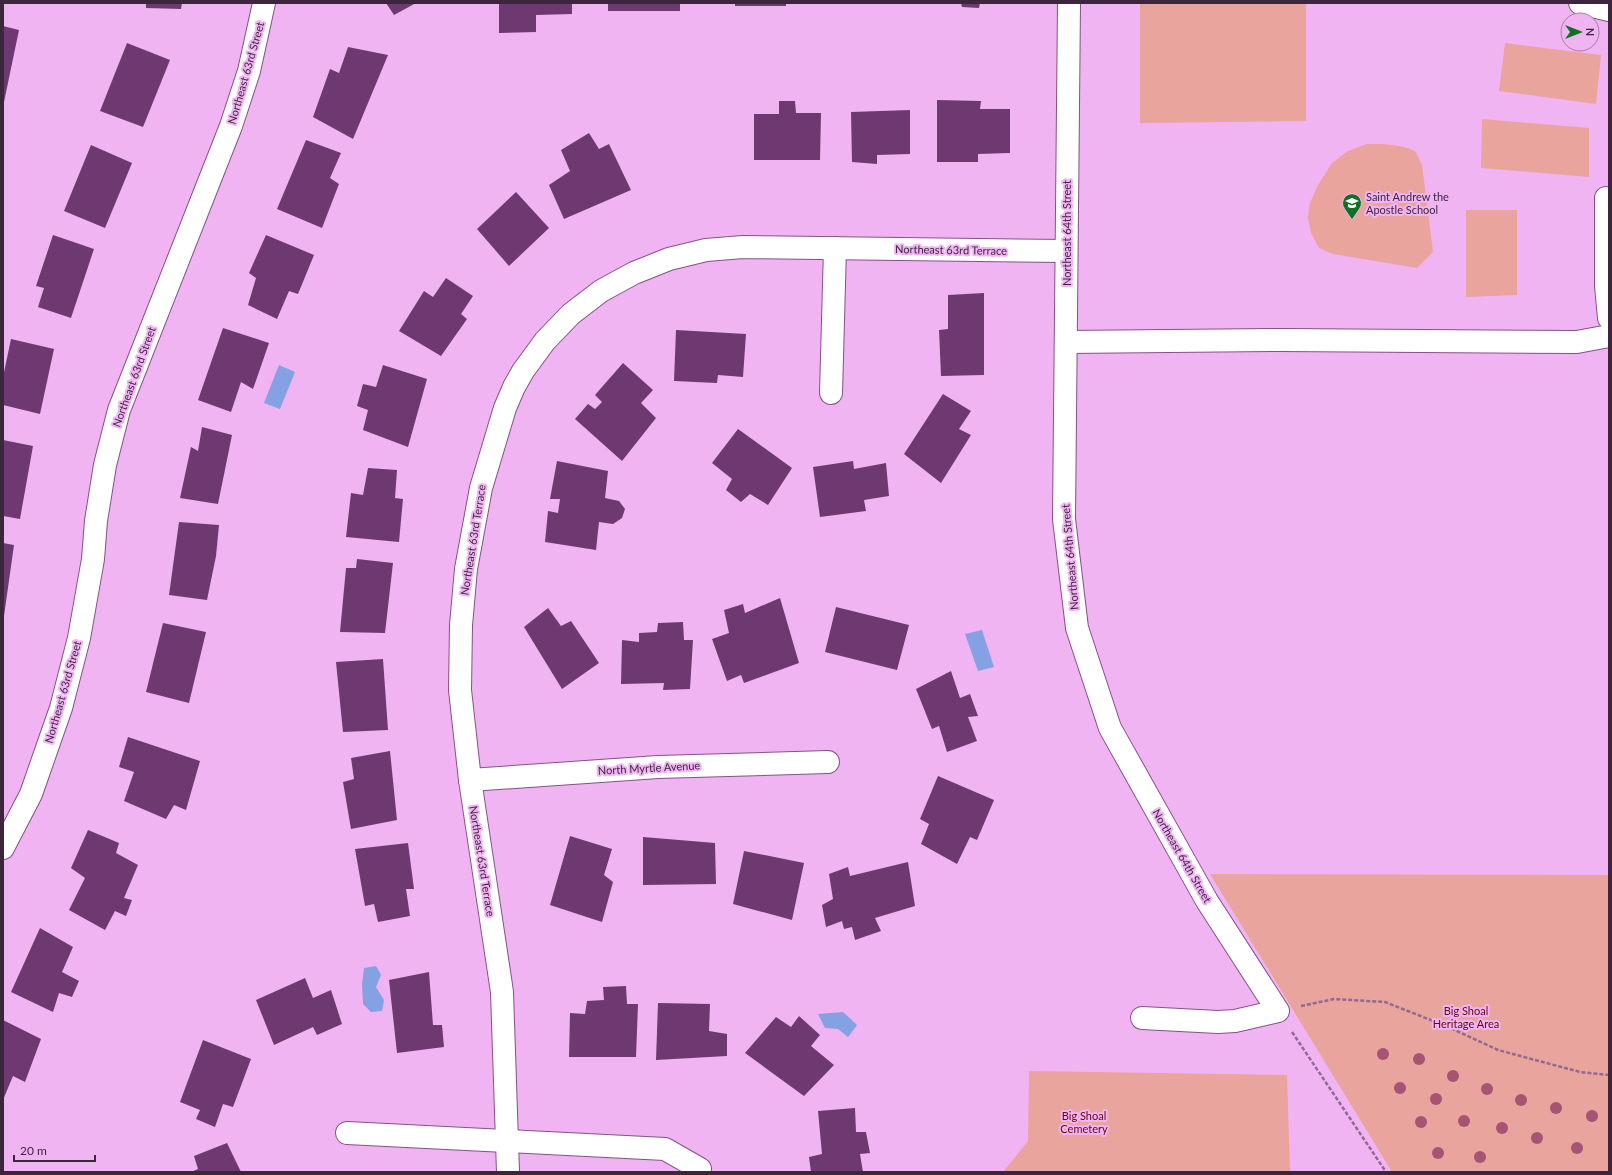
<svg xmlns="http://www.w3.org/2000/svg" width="1612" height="1175" viewBox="0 0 1612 1175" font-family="Lato,sans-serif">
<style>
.green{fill:#e8a49d}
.water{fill:#84a1e3}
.building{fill:#6e3971}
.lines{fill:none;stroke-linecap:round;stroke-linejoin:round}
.minor-casing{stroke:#87508a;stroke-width:24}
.path{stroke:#926994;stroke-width:2.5;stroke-dasharray:4 2;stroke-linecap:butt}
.minor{stroke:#fff;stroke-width:22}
.tree{fill:#a75374}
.labels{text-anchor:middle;stroke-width:4;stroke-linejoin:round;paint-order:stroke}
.street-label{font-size:11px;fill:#3d253e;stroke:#f1b4f3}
.poi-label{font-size:11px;fill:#3d253e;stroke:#f1b4f3;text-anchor:start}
.park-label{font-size:11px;fill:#6a040d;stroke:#f1b4f3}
</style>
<rect width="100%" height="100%" fill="#f1b4f3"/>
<!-- green -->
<g class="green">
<path d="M 1140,3 L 1306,3 L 1306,121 L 1140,123 Z"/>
<path d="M 1505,43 L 1601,55 L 1596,104 L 1499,91 Z"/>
<path d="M 1482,119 L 1589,128 L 1589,177 L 1481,168 Z"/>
<path d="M 1367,144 C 1385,144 1399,144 1415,151 L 1422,165 L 1433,252 L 1417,268 L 1333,254 L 1319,248 L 1311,233 L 1308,218 L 1310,203 L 1318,185 L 1332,163 L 1348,151 Z"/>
<path d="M 1466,210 L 1517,210 L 1517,295 L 1466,297 Z"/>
<path d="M 1210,874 L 1609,875 L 1609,1172 L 1392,1172 Z"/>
<path d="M 1029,1071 L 1287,1075 L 1290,1172 L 1003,1172 L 1028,1141 Z"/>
</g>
<!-- water -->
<g class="water">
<path d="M 279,365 L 295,372 L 280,409 L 264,403 Z"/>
<path d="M 982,630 L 994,667 L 978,671 L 965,634 Z"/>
<path d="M 376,966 L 381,975 L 376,987 L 384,1000 L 382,1011 L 371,1012 L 363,1004 L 362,984 L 364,968 Z"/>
<path d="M 843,1012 L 857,1025 L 848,1037 L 838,1029 L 825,1028 L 818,1014 Z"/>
</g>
<!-- building -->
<g class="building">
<path d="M 146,3 L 182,3 L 181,9 L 146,8 Z"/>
<path d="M 386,3 L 416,3 L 394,15 Z"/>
<path d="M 499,3 L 572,3 L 572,14 L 536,15 L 536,32 L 499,33 Z"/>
<rect x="608" y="3" width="72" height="8"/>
<rect x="735" y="3" width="51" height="3"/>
<path d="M 961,3 L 980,3 L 979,8 L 962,7 Z"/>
<path d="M 3,26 L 19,30 L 4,102 L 3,102 Z"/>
<path d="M 127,43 L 170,60 L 143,127 L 100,111 Z"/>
<path d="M 348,47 L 388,55 L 353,139 L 313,117 L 330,69 L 339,73 Z"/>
<path d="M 937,100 L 981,101 L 980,109 L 1010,109 L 1010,153 L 978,154 L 978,162 L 937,162 Z"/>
<path d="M 779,101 L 795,101 L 796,113 L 821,113 L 820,160 L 754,160 L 754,114 L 779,114 Z"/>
<path d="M 910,110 L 910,154 L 877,155 L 877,164 L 852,162 L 851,112 Z"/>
<path d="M 589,133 L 599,149 L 609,144 L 631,190 L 564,219 L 549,185 L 570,171 L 561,150 Z"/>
<path d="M 306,140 L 341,153 L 330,178 L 339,184 L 322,228 L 277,209 Z"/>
<path d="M 91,145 L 132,163 L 105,228 L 64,211 Z"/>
<path d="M 516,192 L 549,228 L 509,266 L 477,229 Z"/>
<path d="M 53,235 L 94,249 L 71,318 L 38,307 L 44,288 L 36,286 Z"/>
<path d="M 266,235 L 314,255 L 298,294 L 289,291 L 277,319 L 248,305 L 256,278 L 249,273 Z"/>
<path d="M 446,278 L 473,296 L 461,314 L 467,319 L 441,356 L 399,331 L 424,291 L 433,297 Z"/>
<path d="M 984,293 L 984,375 L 941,376 L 939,330 L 948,329 L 948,295 Z"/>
<path d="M 223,328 L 269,343 L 253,389 L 241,382 L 231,412 L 198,400 Z"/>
<path d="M 676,330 L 746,334 L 743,377 L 718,375 L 717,383 L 674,381 Z"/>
<path d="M 11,339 L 54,349 L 40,414 L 3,405 L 3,377 Z"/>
<path d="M 623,363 L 653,390 L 641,403 L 656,418 L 622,461 L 575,419 L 588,404 L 595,409 L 602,402 L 595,395 Z"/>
<path d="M 383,365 L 427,379 L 408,447 L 363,430 L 368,410 L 357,406 L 363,384 L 376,387 Z"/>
<path d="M 943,394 L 971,411 L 959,429 L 971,435 L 941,483 L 904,454 Z"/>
<path d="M 202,427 L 232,435 L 218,504 L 180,498 L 191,447 L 198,451 Z"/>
<path d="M 738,429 L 792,468 L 768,505 L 750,494 L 741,502 L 726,490 L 732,479 L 712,463 Z"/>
<path d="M 3,440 L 33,446 L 20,519 L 3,516 Z"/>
<path d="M 557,461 L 608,471 L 605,498 L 619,501 L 625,509 L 622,518 L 613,524 L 599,522 L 596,550 L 545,542 L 548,511 L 558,513 L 560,499 L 550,499 Z"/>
<path d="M 853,461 L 854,469 L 886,463 L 889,496 L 864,500 L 866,511 L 820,517 L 813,467 Z"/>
<path d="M 368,468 L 397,470 L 395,498 L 403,499 L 399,542 L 346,537 L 351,493 L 363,495 Z"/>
<path d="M 179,522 L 219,525 L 216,556 L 207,600 L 169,595 Z"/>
<path d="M 3,543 L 14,545 L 4,616 L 3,616 Z"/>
<path d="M 357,559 L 393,563 L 385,633 L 340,632 L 346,568 L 356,568 Z"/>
<path d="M 780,598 L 799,663 L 744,683 L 741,675 L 727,681 L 712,639 L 729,633 L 724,610 L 743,604 L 745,613 Z"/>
<path d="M 836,607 L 909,625 L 897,670 L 825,652 Z"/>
<path d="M 548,608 L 561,626 L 571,621 L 599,663 L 562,689 L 524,627 Z"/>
<path d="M 683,622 L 684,640 L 693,640 L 690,689 L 663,690 L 664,683 L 621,684 L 622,640 L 639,642 L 639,633 L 657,632 L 658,623 Z"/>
<path d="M 163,623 L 206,632 L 189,703 L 146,692 Z"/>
<path d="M 383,659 L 388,730 L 343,732 L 336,662 Z"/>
<path d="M 951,671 L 960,698 L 970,694 L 978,716 L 968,717 L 977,741 L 947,752 L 939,726 L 932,729 L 916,689 Z"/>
<path d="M 128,737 L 200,761 L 186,810 L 174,805 L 166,819 L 124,801 L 134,772 L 119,767 Z"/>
<path d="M 390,751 L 397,820 L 351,829 L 343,782 L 354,779 L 351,758 Z"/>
<path d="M 938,776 L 994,800 L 977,840 L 970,837 L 957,864 L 921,844 L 929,824 L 920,819 Z"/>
<path d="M 88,830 L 119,843 L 116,853 L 138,865 L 124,898 L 132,900 L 126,916 L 115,911 L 105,930 L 69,910 L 85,878 L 71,868 Z"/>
<path d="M 570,836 L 612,849 L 604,875 L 613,882 L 602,922 L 550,905 Z"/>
<path d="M 643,837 L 715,843 L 716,884 L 643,885 Z"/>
<path d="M 408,843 L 414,889 L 406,889 L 410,916 L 378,922 L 374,904 L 365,906 L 355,849 Z"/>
<path d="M 744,851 L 804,863 L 792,920 L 733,904 Z"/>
<path d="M 908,862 L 915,906 L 875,918 L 881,931 L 855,940 L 852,927 L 844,929 L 842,921 L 826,927 L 822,905 L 833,899 L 829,874 L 848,867 L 850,876 Z"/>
<path d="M 40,928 L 73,947 L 62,972 L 79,981 L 72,997 L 59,993 L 53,1012 L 11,992 Z"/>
<path d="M 429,972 L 433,1025 L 442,1025 L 444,1047 L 397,1053 L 389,980 Z"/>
<path d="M 305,978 L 313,998 L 331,990 L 342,1024 L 317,1035 L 313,1027 L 274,1045 L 256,1000 Z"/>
<path d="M 626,986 L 627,1004 L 638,1004 L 636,1057 L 569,1057 L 570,1013 L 585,1014 L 587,1001 L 604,1000 L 603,987 Z"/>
<path d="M 658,1003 L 710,1004 L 709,1031 L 727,1034 L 727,1056 L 656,1060 Z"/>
<path d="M 799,1016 L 820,1035 L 811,1046 L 834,1065 L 804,1096 L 745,1053 L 776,1017 L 791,1027 Z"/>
<path d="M 3,1020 L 41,1039 L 25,1082 L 13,1076 L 3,1100 Z"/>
<path d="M 203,1040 L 251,1059 L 233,1107 L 223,1104 L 215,1127 L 196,1119 L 200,1110 L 180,1102 Z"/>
<path d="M 855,1108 L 856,1132 L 866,1132 L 870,1153 L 860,1154 L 863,1172 L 811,1172 L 809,1157 L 822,1154 L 818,1111 Z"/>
<path d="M 227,1143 L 241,1172 L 191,1172 L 198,1169 L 194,1156 Z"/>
</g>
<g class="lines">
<!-- minor casing -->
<g class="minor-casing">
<g id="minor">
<path d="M 1069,3 L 1064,519 L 1077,628 L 1110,728 L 1207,901 L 1278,1011 L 1235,1021 L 1218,1022 L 1142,1018"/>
<path d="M 1580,3 L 1609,10"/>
<path d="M 1606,198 L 1606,286 L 1609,318"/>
<path d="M 1066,342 L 1282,340 L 1577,342 L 1609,336"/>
<path d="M 831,393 L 835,248"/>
<path d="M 470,780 L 658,767 L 828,762"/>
<path d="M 3,848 L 31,794 L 61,708 L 79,638 L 93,559 L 96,521 L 105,465 L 119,410 L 231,126 L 249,71 L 264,3"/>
<path d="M 347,1133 L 665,1149 L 700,1169"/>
<path d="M 508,1172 L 502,992 L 470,780 L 460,690 L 461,625 L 466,569 L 481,488 L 505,408 L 514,387 L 523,371 L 545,341 L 571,314 L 601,291 L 634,273 L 669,259 L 706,250 L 743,247 L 1066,251"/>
</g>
</g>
<!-- path -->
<g class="path">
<path d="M 1301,1006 L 1334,999 L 1385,1002 L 1446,1026 L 1498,1050 L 1580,1072 L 1609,1075"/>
<path d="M 1292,1032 L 1386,1172"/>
</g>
<!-- minor -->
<use href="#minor" class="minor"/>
</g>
<!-- trees -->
<g class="tree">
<circle cx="1383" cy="1054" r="6"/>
<circle cx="1419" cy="1059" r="6"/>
<circle cx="1453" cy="1076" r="6"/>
<circle cx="1400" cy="1088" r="6"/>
<circle cx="1487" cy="1089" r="6"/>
<circle cx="1436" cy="1099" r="6"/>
<circle cx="1521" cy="1100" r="6"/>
<circle cx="1556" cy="1108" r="6"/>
<circle cx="1592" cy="1116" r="6"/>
<circle cx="1464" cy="1121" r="6"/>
<circle cx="1421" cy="1122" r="6"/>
<circle cx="1502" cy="1128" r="6"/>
<circle cx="1537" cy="1138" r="6"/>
<circle cx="1577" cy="1148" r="6"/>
<circle cx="1438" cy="1153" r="6"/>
<circle cx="1480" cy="1157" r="6"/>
</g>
<!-- icons -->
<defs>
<g id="school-pin" transform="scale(1)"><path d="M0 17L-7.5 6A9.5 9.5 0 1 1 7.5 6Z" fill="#0e7223" stroke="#f1b4f3"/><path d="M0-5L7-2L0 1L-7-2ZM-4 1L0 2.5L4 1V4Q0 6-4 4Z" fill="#fff"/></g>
</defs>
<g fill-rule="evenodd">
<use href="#school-pin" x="1352" y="203"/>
</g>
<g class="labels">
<!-- street labels -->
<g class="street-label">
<text transform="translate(246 73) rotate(-74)" y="4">Northeast 63rd Street</text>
<text transform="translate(1067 233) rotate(-90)" y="4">Northeast 64th Street</text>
<text transform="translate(951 250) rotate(1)" y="4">Northeast 63rd Terrace</text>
<text transform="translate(134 377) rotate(-70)" y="4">Northeast 63rd Street</text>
<text transform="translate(473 540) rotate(-81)" y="4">Northeast 63rd Terrace</text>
<text transform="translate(1070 557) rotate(-95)" y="4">Northeast 64th Street</text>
<text transform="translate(63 692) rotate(-74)" y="4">Northeast 63rd Street</text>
<text transform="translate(649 768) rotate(-3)" y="4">North Myrtle Avenue</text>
<text transform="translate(1182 856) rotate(60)" y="4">Northeast 64th Street</text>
<text transform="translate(482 861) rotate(81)" y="4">Northeast 63rd Terrace</text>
</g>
<!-- poi labels -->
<g class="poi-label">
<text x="1366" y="201">Saint Andrew the<tspan x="1366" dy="13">Apostle School</tspan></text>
</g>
<!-- park labels -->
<g class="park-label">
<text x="1466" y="1015">Big Shoal<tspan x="1466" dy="13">Heritage Area</tspan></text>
<text x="1084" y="1120">Big Shoal<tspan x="1084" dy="13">Cemetery</tspan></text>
</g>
</g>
<!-- border -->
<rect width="1612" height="1175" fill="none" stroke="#3d253e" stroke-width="8"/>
<!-- north arrow -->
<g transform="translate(1580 32) rotate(90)"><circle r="19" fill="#f1b4f3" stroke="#a97bab"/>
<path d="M0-3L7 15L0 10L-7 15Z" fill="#0e7223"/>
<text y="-6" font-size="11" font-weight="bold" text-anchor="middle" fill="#3d253e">N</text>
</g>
<!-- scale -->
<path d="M14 1155v6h81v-6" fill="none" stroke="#3d253e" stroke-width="2"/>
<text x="20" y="1155" font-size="12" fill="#3d253e" stroke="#f1b4f3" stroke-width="3" paint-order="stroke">20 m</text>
</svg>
